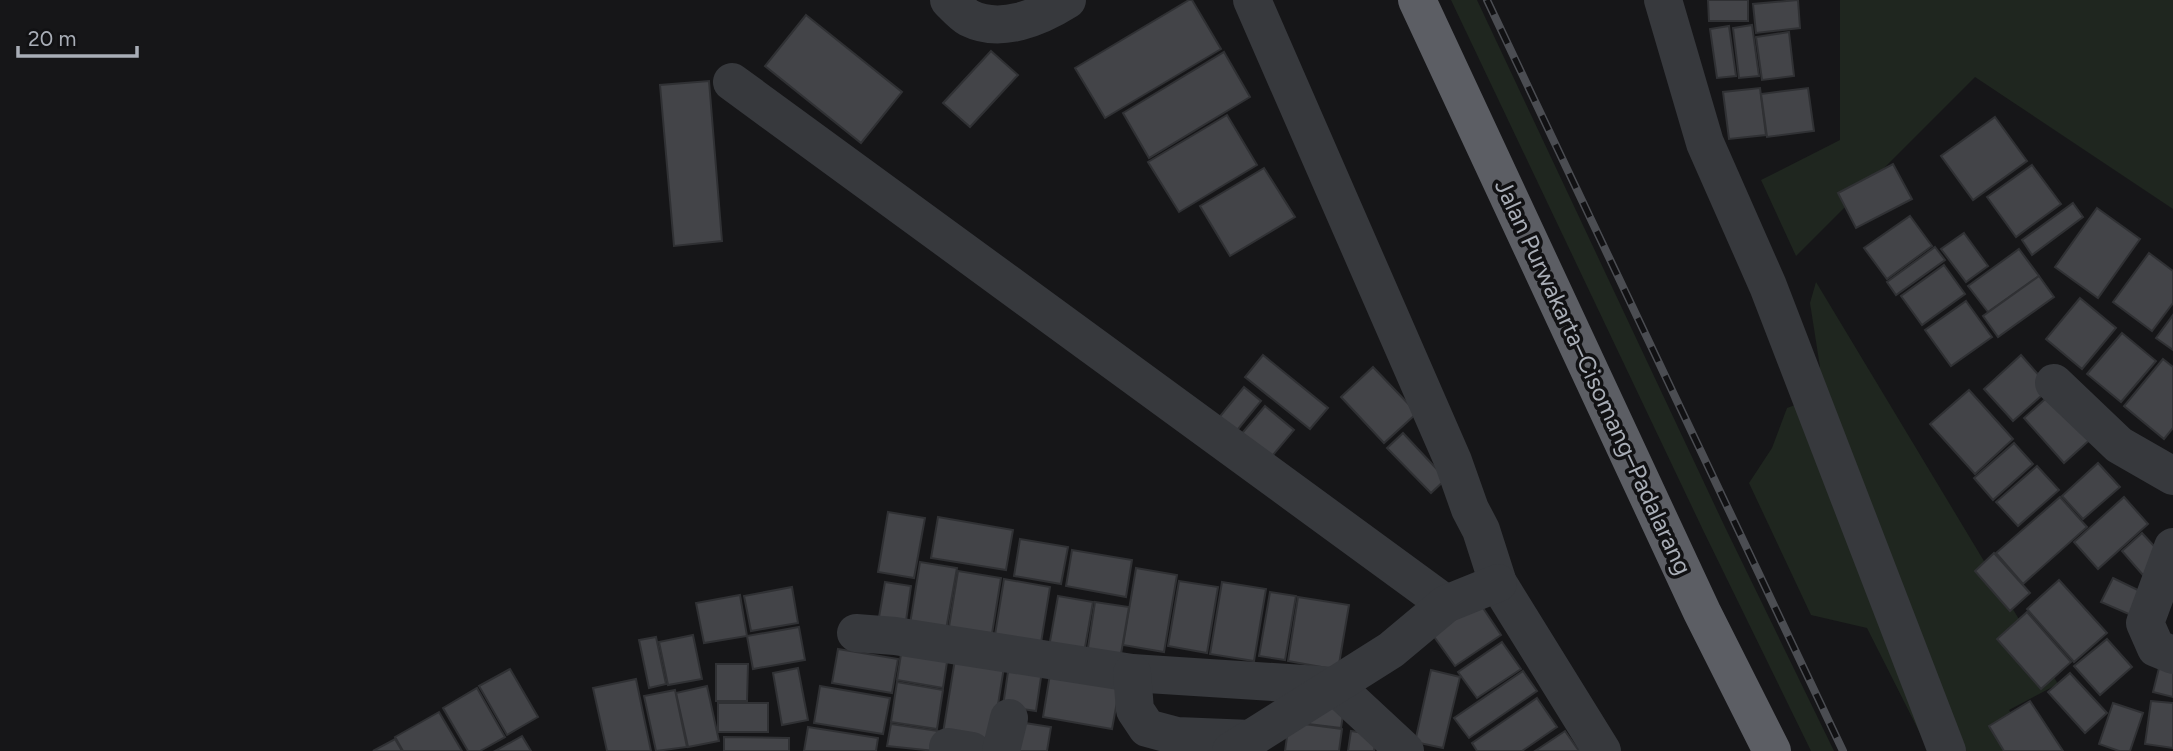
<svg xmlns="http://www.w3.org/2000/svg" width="2173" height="751" viewBox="0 0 2173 751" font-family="Figtree,sans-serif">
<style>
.green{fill:#1f261f}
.building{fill:#434448;stroke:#303134;stroke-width:2}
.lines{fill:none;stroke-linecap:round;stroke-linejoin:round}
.minor{stroke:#37393d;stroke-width:38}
.trunk{stroke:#5c5e64;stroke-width:38}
.rail-casing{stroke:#4b4d52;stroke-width:8}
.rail{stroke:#111113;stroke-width:5;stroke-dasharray:16;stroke-linecap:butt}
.labels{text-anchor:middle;stroke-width:7;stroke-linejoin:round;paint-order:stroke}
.street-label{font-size:24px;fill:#a9aeb7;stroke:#111113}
</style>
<rect width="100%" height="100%" fill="#161618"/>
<!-- green -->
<g class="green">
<path d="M 1451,0 L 1477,0 L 1724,525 L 1834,751 L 1811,751 L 1703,530 Z"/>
<path d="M 1840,0 L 2173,0 L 2173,209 L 1975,77 L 1796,256 L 1761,180 L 1840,140 Z"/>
<path d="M 1816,282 L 2058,684 L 2009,710 L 2037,751 L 1929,751 L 1867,628 L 1811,615 L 1749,483 L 1772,448 L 1787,408 L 1820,396 L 1820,367 L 1810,303 Z"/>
</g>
<!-- building -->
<g class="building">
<path d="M 1189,0 L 1192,0 L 1221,49 L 1105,118 L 1075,68 Z"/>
<path d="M 1708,0 L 1748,0 L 1748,21 L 1709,21 Z"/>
<path d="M 1798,0 L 1800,28 L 1756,33 L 1753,4 Z"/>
<path d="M 806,15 L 902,92 L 861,143 L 765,66 Z"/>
<path d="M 1752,25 L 1759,76 L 1739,78 L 1733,28 Z"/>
<path d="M 1729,26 L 1736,76 L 1717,78 L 1710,29 Z"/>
<path d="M 1789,32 L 1794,76 L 1762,80 L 1756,37 Z"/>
<path d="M 991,51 L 1018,75 L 970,127 L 943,103 Z"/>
<path d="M 1224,52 L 1250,97 L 1149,158 L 1123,113 Z"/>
<path d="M 709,81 L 722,241 L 674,246 L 660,85 Z"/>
<path d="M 1760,88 L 1766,135 L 1729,139 L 1723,92 Z"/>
<path d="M 1808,88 L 1814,131 L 1767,137 L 1761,94 Z"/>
<path d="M 1227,115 L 1257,165 L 1179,212 L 1148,162 Z"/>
<path d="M 1995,117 L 2027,161 L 1973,200 L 1941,156 Z"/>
<path d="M 1893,164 L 1912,199 L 1856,228 L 1838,193 Z"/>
<path d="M 2032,165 L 2061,204 L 2016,237 L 1987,197 Z"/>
<path d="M 1264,168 L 1295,217 L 1230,256 L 1200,206 Z"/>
<path d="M 2073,203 L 2083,217 L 2032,255 L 2022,240 Z"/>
<path d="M 2097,208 L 2140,239 L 2098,298 L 2055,267 Z"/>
<path d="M 1910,216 L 1932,246 L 1887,279 L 1864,248 Z"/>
<path d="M 1964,233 L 1988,266 L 1966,282 L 1941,249 Z"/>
<path d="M 1935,247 L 1945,260 L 1896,295 L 1887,282 Z"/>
<path d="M 2019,249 L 2039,276 L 1988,312 L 1968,286 Z"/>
<path d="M 2149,253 L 2173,271 L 2173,303 L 2152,331 L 2113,302 Z"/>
<path d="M 1944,265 L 1965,294 L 1922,325 L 1901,296 Z"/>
<path d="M 2039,276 L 2054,297 L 1998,337 L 1983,316 Z"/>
<path d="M 2080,298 L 2116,328 L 2082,369 L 2046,339 Z"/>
<path d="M 1966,301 L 1992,337 L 1951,366 L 1925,330 Z"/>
<path d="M 2173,315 L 2173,350 L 2156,338 Z"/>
<path d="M 2122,333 L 2156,361 L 2121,402 L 2087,374 Z"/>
<path d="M 1263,355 L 1328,408 L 1310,429 L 1245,377 Z"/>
<path d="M 2021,355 L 2050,388 L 2013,421 L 1984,389 Z"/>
<path d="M 2163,359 L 2173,367 L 2173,428 L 2164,439 L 2124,406 Z"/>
<path d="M 1373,367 L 1417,413 L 1384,443 L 1341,397 Z"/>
<path d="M 1244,387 L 1261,401 L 1234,434 L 1217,420 Z"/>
<path d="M 1969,390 L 2013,439 L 1975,474 L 1930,424 Z"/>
<path d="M 2054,391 L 2094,436 L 2064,463 L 2024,418 Z"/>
<path d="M 1265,406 L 1294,430 L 1267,462 L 1238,438 Z"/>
<path d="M 1403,433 L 1446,479 L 1431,493 L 1387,448 Z"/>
<path d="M 2014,443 L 2033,464 L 1993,500 L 1974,478 Z"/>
<path d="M 2098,463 L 2120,487 L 2083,519 L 2062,496 Z"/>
<path d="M 2037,466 L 2059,490 L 2018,526 L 1996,502 Z"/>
<path d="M 2060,497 L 2087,527 L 2023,584 L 1996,553 Z"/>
<path d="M 2124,497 L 2148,524 L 2098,569 L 2074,542 Z"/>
<path d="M 888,512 L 925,518 L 914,578 L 878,572 Z"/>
<path d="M 938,517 L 1013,530 L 1006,570 L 931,558 Z"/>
<path d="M 2142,533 L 2164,557 L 2143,575 L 2122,551 Z"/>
<path d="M 1020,539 L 1068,547 L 1061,584 L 1014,576 Z"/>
<path d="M 1072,550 L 1132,560 L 1126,597 L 1066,586 Z"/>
<path d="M 1994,553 L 2030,593 L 2010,611 L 1975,571 Z"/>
<path d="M 920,562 L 957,568 L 946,630 L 910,624 Z"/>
<path d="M 1136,568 L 1177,575 L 1164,652 L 1123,645 Z"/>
<path d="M 958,571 L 1001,578 L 991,640 L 948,633 Z"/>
<path d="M 2113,578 L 2142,592 L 2131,615 L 2101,602 Z"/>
<path d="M 1004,579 L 1050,587 L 1040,649 L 994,641 Z"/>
<path d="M 2059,580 L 2107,633 L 2074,662 L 2027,609 Z"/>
<path d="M 1179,581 L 1218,587 L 1207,653 L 1168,646 Z"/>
<path d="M 885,582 L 911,586 L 905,628 L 878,623 Z"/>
<path d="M 1222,582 L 1266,589 L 1254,661 L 1210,654 Z"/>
<path d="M 792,587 L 798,623 L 751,631 L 744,596 Z"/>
<path d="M 1270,592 L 1296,596 L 1285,660 L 1259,656 Z"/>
<path d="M 740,595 L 747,636 L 704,643 L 696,603 Z"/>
<path d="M 1058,596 L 1093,602 L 1084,653 L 1049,647 Z"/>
<path d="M 1298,597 L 1349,605 L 1338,670 L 1288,661 Z"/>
<path d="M 1477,599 L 1501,635 L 1455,666 L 1430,631 Z"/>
<path d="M 1095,602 L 1129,607 L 1120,660 L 1087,654 Z"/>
<path d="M 2027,612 L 2071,662 L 2041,689 L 1997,639 Z"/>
<path d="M 799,627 L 805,660 L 753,669 L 747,636 Z"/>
<path d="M 693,635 L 702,679 L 668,685 L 659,642 Z"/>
<path d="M 656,637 L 666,684 L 649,688 L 639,640 Z"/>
<path d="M 2107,639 L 2132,667 L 2100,695 L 2074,666 Z"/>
<path d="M 903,641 L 949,649 L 943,688 L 897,680 Z"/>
<path d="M 1502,642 L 1521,669 L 1477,698 L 1458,672 Z"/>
<path d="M 838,649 L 898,659 L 892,693 L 832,683 Z"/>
<path d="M 956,653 L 1005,661 L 992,742 L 943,733 Z"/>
<path d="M 2162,656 L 2173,659 L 2173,697 L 2153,692 Z"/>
<path d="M 1010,658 L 1043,664 L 1036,711 L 1003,706 Z"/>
<path d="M 716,664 L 748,664 L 747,701 L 716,701 Z"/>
<path d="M 798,668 L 808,720 L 782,725 L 773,673 Z"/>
<path d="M 1051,668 L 1121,680 L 1112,729 L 1043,717 Z"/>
<path d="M 510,669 L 538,717 L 507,735 L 479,686 Z"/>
<path d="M 1431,670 L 1460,677 L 1443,748 L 1415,742 Z"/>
<path d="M 1523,671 L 1537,691 L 1469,738 L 1454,718 Z"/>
<path d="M 2070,673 L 2107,713 L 2085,733 L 2048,692 Z"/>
<path d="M 636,679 L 651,751 L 607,751 L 593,688 Z"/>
<path d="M 897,682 L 943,690 L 937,729 L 891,722 Z"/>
<path d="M 707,686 L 719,741 L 688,747 L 676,693 Z"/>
<path d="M 820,686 L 890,698 L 883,734 L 814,723 Z"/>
<path d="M 477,688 L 505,737 L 480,751 L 468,751 L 443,708 Z"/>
<path d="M 675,690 L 687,747 L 656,751 L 644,696 Z"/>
<path d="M 1537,698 L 1557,727 L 1522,751 L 1477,751 L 1472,743 Z"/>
<path d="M 2030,701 L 2063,751 L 2004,751 L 1989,726 Z"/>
<path d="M 2151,701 L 2173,703 L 2173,748 L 2145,744 Z"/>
<rect x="718" y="703" width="50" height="29"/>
<path d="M 2113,703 L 2143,713 L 2130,751 L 2119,751 L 2099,744 Z"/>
<path d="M 1311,704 L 1344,709 L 1341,728 L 1308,724 Z"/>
<path d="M 439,712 L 462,751 L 403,751 L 395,737 Z"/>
<path d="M 1012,721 L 1051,727 L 1047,751 L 1007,751 Z"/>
<path d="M 1289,722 L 1342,729 L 1339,751 L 1285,751 Z"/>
<path d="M 891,724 L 938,731 L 935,751 L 887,746 Z"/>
<path d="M 808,727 L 878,738 L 876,751 L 804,751 Z"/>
<path d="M 1351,731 L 1377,735 L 1374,751 L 1348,751 Z"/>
<path d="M 1565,731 L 1579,751 L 1535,751 Z"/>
<path d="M 522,736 L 531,751 L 495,751 Z"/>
<path d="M 724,737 L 789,738 L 789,751 L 724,751 Z"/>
<path d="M 395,739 L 402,751 L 373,751 Z"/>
</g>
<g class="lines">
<!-- minor -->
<g class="minor">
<path d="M 949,0 C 955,6 962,14 969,18 C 1001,34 1040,17 1067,0"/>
<path d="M 1252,0 L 1453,461 L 1470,509 L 1481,530 L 1498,583 L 1602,751"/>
<path d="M 1663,0 L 1705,143 L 1768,286 L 1947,751"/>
<path d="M 732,82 L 1446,604"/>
<path d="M 2054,383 L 2119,445 L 2173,476"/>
<path d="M 2173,547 L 2145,623 L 2156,648 L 2173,655"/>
<path d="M 856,633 L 895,636 L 1132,673 L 1335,686 L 1405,751"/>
<path d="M 1132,673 L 1135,710 L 1147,728 L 1177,736 L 1251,739"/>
<path d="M 948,747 L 972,751"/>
<path d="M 1001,751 L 1009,718"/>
<path d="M 1231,751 L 1391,650 L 1446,604 L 1498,583"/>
</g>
<!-- trunk -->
<path class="trunk" d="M 1417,0 L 1702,612 L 1772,751"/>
<!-- rail casing -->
<g class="rail-casing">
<path id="rail" d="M 1487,0 L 1843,751"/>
</g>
<!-- rail -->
<use href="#rail" class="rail"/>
</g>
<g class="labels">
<!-- street labels -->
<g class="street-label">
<text transform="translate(1593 377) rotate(65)" y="8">Jalan Purwakarta–Cisomang–Padalarang</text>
</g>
</g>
<!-- scale -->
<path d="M18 46v10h119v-10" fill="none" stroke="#a9aeb7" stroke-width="3.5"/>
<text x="28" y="46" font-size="21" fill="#a9aeb7" stroke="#111113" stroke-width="5" paint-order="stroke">20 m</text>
</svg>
